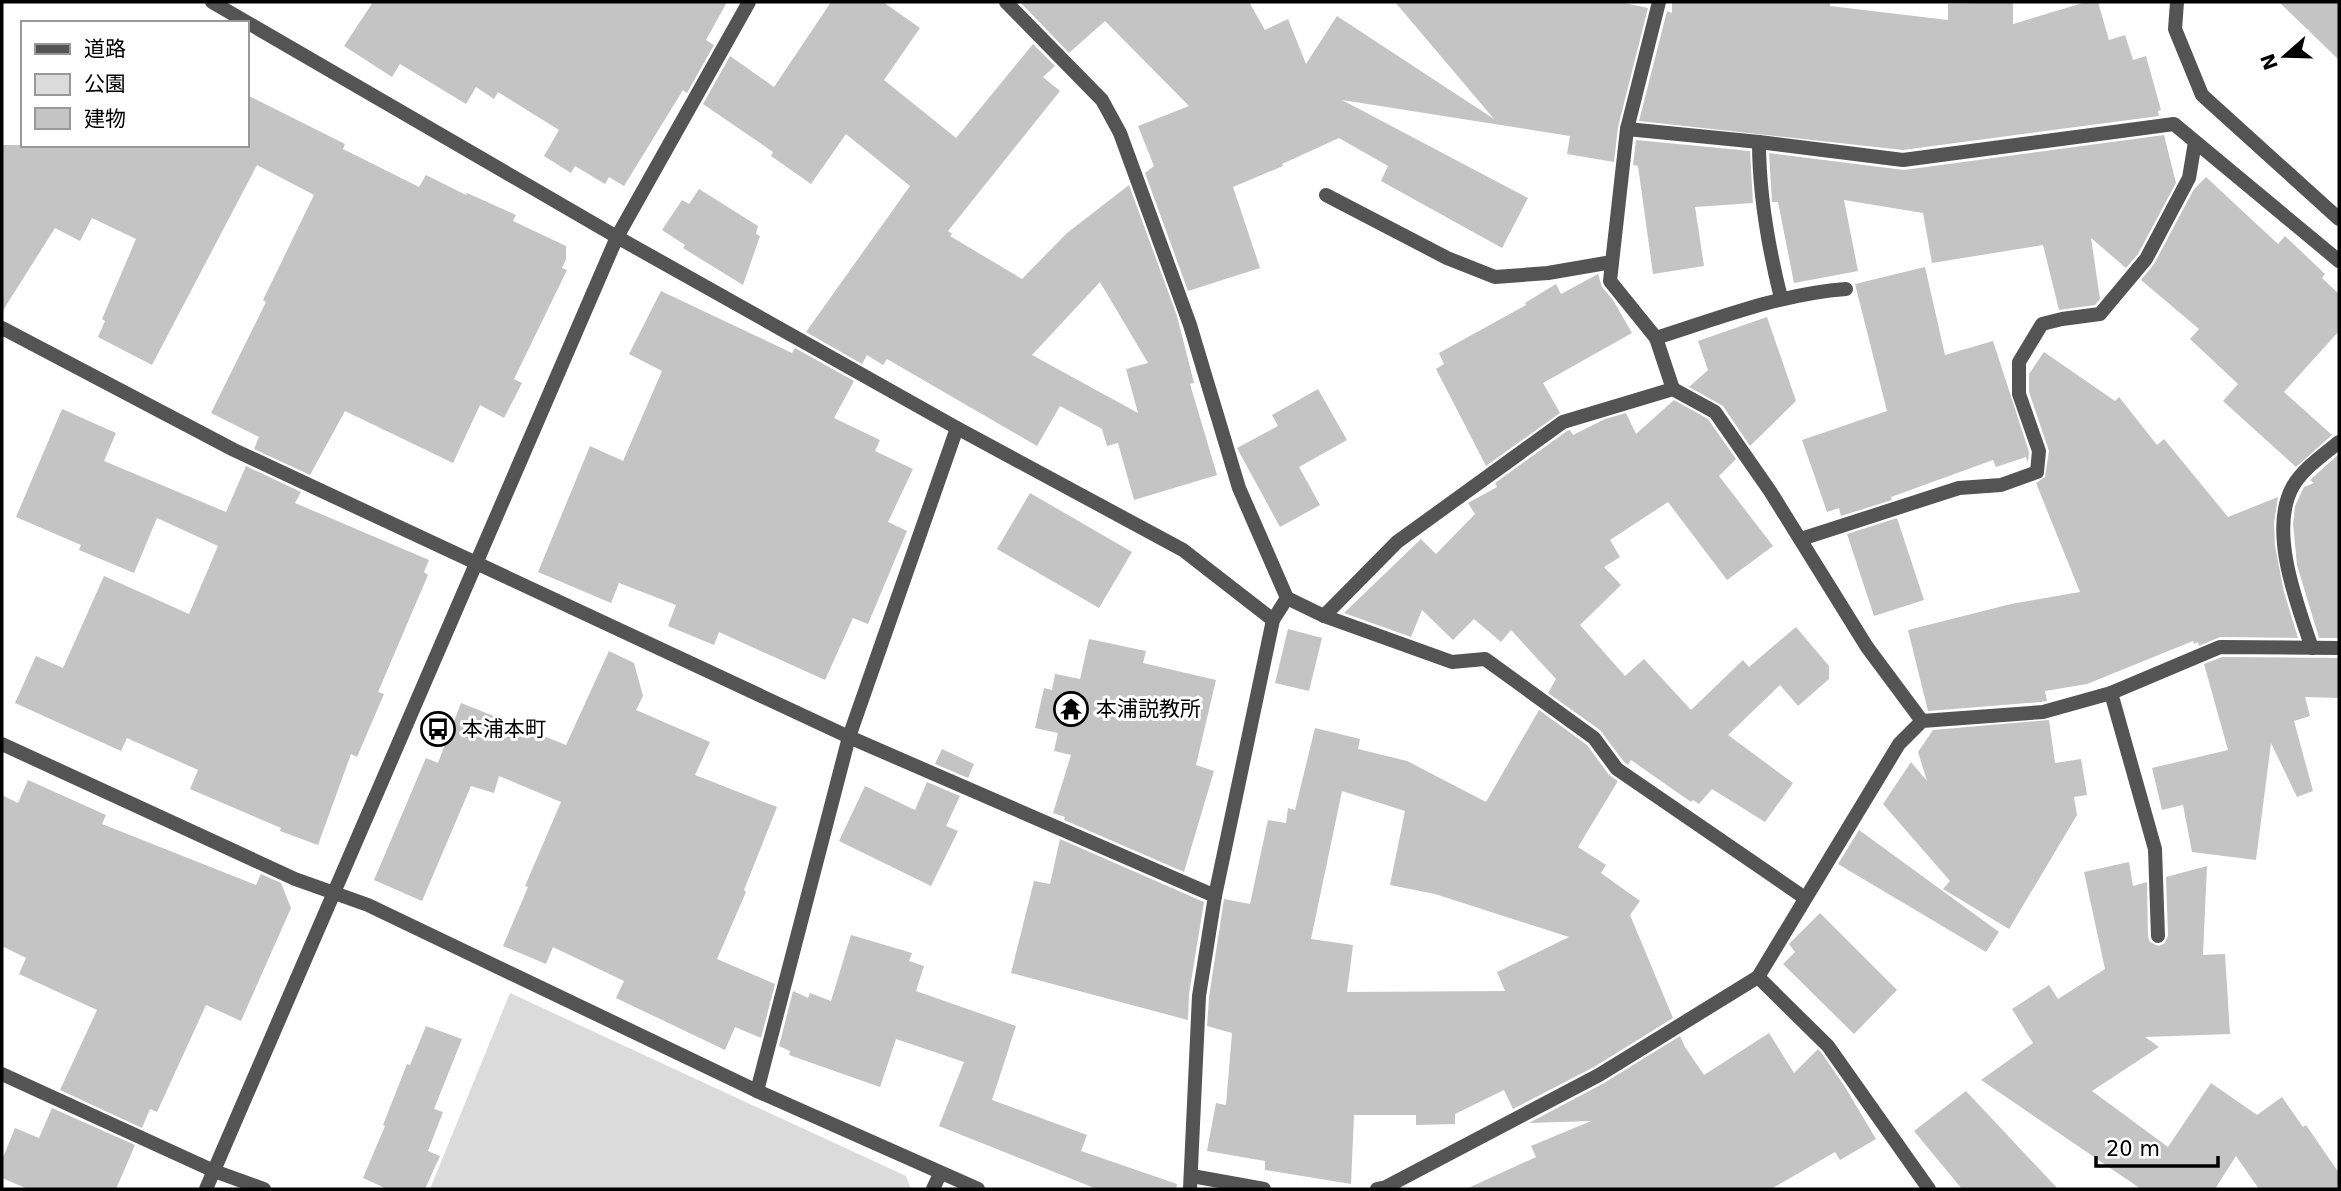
<svg xmlns="http://www.w3.org/2000/svg" width="2341" height="1191" viewBox="0 0 2341 1191" font-family="'DejaVu Sans','Noto Sans JP',sans-serif">
<style>
.green{fill:#dbdbdb}
.building{fill:#c4c4c4;fill-rule:evenodd}
.lines{fill:none;stroke-linecap:round;stroke-linejoin:round}
.minor{stroke:#545454;stroke-width:14}
.labels{text-anchor:middle;stroke-width:6;stroke-linejoin:round;paint-order:stroke}
.poi-label{font-size:21px;fill:#000;stroke:#fff;text-anchor:start}
</style>
<rect width="100%" height="100%" fill="#fff"/>
<!-- green -->
<path class="green" d="M 510,993 L 906,1176 L 911,1189 L 430,1189 Z"/>
<!-- building -->
<g class="building">
<path d="M 373,2 L 727,2 L 706,40 L 714,45 L 687,93 L 683,90 L 624,186 L 609,177 L 605,184 L 575,166 L 571,173 L 544,156 L 559,130 L 498,92 L 494,99 L 476,87 L 466,104 L 400,64 L 392,77 L 344,46 Z"/>
<path d="M 831,2 L 883,2 L 920,28 L 884,80 L 956,138 L 1033,44 L 1055,66 L 1043,77 L 1060,91 L 948,231 L 952,234 L 950,236 L 1022,279 L 1067,233 L 1129,185 L 1177,316 L 1194,383 L 1190,384 L 1217,475 L 1134,500 L 1118,443 L 1107,446 L 1102,429 L 1060,406 L 1037,446 L 887,359 L 883,365 L 867,355 L 862,364 L 806,332 L 910,186 L 846,134 L 811,184 L 771,156 L 773,152 L 703,104 L 730,56 L 774,87 ZM 1100,282 L 1148,363 L 1126,369 L 1138,413 L 1032,355 Z"/>
<path d="M 1020,2 L 1249,2 L 1265,30 L 1288,19 L 1306,64 L 1337,16 L 1494,119 L 1395,2 L 1620,2 L 1648,8 L 1618,127 L 1614,162 L 1567,154 L 1570,136 L 1342,100 L 1528,198 L 1502,248 L 1381,181 L 1388,166 L 1339,138 L 1282,164 L 1283,166 L 1233,187 L 1260,268 L 1188,291 L 1145,173 L 1154,166 L 1138,126 L 1189,106 L 1105,21 L 1069,53 Z"/>
<path d="M 1672,2 L 1830,2 L 1830,6 L 1948,20 L 1948,4 L 2013,2 L 2013,24 L 2086,2 L 2098,2 L 2109,40 L 2125,35 L 2133,60 L 2146,56 L 2161,110 L 2158,111 L 2159,116 L 1903,150 L 1639,121 L 1667,11 L 1672,13 Z"/>
<path d="M 2279,2 L 2339,2 L 2339,60 Z"/>
<path d="M 247,95 L 345,144 L 343,149 L 419,187 L 426,175 L 466,195 L 467,193 L 516,215 L 513,221 L 566,246 L 566,259 L 562,268 L 567,270 L 514,379 L 522,383 L 504,418 L 480,405 L 453,463 L 345,411 L 310,475 L 254,449 L 259,437 L 211,413 L 266,302 L 263,300 L 314,195 L 257,165 L 152,365 L 98,337 L 105,321 L 102,319 L 136,239 L 92,218 L 80,241 L 55,228 L 2,312 L 2,145 L 247,145 Z"/>
<path d="M 2164,135 L 2176,183 L 2138,254 L 2126,268 L 2091,238 L 2100,299 L 2095,305 L 2059,310 L 2043,245 L 1932,263 L 1923,213 L 1844,200 L 1858,271 L 1794,283 L 1778,202 L 1772,202 L 1769,153 L 1904,170 Z"/>
<path d="M 1636,140 L 1750,151 L 1753,203 L 1695,207 L 1704,266 L 1653,274 L 1638,166 L 1633,165 Z"/>
<path d="M 2206,177 L 2278,244 L 2285,236 L 2325,274 L 2322,278 L 2339,294 L 2339,331 L 2284,392 L 2332,435 L 2296,467 L 2223,401 L 2238,384 L 2190,339 L 2199,329 L 2141,280 L 2154,264 L 2194,189 Z"/>
<path d="M 699,189 L 758,226 L 756,234 L 760,236 L 743,285 L 683,248 L 685,245 L 662,230 L 682,200 L 689,204 Z"/>
<path d="M 1925,267 L 1945,355 L 1993,341 L 2029,452 L 2028,463 L 2026,457 L 1996,467 L 1993,460 L 1891,497 L 1892,500 L 1841,516 L 1839,508 L 1827,512 L 1802,440 L 1887,411 L 1855,284 Z"/>
<path d="M 1598,274 L 1602,287 L 1613,300 L 1632,333 L 1543,383 L 1560,413 L 1486,466 L 1436,369 L 1444,364 L 1439,353 L 1526,305 L 1525,303 L 1556,284 L 1561,294 Z"/>
<path d="M 661,291 L 792,353 L 795,348 L 854,381 L 834,418 L 880,440 L 875,451 L 913,469 L 888,522 L 907,531 L 868,624 L 853,618 L 825,680 L 719,632 L 714,645 L 668,626 L 676,605 L 619,583 L 611,603 L 538,572 L 590,446 L 623,461 L 662,371 L 629,354 Z"/>
<path d="M 1767,317 L 1796,401 L 1750,446 L 1723,406 L 1689,387 L 1708,370 L 1698,341 Z"/>
<path d="M 2044,352 L 2115,401 L 2119,397 L 2157,445 L 2164,439 L 2228,517 L 2278,497 L 2274,523 L 2275,546 L 2284,592 L 2298,638 L 2220,637 L 2199,646 L 2198,642 L 2194,644 L 2193,641 L 2087,684 L 2045,691 L 2047,701 L 2041,702 L 1928,711 L 1908,630 L 2011,604 L 2080,592 L 2036,483 L 2045,477 L 2049,451 L 2029,392 L 2029,374 Z"/>
<path d="M 1318,389 L 1347,440 L 1299,467 L 1320,505 L 1280,527 L 1237,448 L 1278,426 L 1272,415 Z"/>
<path d="M 1674,400 L 1708,419 L 1736,459 L 1719,476 L 1773,546 L 1727,580 L 1668,502 L 1610,540 L 1620,557 L 1604,567 L 1621,585 L 1580,625 L 1625,676 L 1644,659 L 1691,710 L 1743,660 L 1749,667 L 1796,627 L 1829,666 L 1829,679 L 1798,706 L 1780,685 L 1728,735 L 1793,783 L 1765,822 L 1712,789 L 1699,804 L 1693,800 L 1691,802 L 1631,760 L 1628,765 L 1624,762 L 1600,730 L 1548,693 L 1556,679 L 1511,630 L 1501,642 L 1474,619 L 1453,640 L 1422,610 L 1411,637 L 1344,613 L 1421,539 L 1436,554 L 1475,514 L 1468,503 L 1497,487 L 1495,483 L 1567,431 L 1570,430 L 1573,435 L 1605,419 L 1626,413 L 1636,434 Z"/>
<path d="M 62,409 L 116,433 L 104,461 L 226,512 L 246,466 L 301,492 L 295,503 L 429,560 L 424,572 L 428,575 L 378,692 L 384,694 L 357,757 L 351,754 L 318,845 L 280,831 L 281,828 L 190,789 L 198,770 L 127,738 L 121,751 L 15,703 L 36,656 L 63,668 L 104,576 L 189,614 L 218,546 L 157,518 L 134,573 L 79,550 L 81,545 L 16,517 Z"/>
<path d="M 2339,454 L 2339,638 L 2319,638 L 2297,565 L 2293,524 L 2295,506 L 2302,491 L 2304,487 L 2314,483 L 2310,480 Z"/>
<path d="M 1030,493 L 1132,552 L 1099,608 L 997,549 Z"/>
<path d="M 1897,518 L 1924,600 L 1874,616 L 1847,534 Z"/>
<path d="M 1288,629 L 1322,638 L 1309,691 L 1275,683 Z"/>
<path d="M 1089,639 L 1146,651 L 1143,663 L 1216,680 L 1196,765 L 1214,771 L 1184,872 L 1064,820 L 1065,817 L 1053,813 L 1071,755 L 1054,751 L 1058,733 L 1035,728 L 1044,688 L 1052,690 L 1055,674 L 1080,679 Z"/>
<path d="M 609,651 L 634,663 L 643,696 L 636,710 L 710,742 L 695,775 L 777,807 L 744,890 L 746,892 L 717,959 L 775,984 L 761,1038 L 735,1027 L 725,1050 L 616,998 L 624,981 L 553,947 L 546,964 L 503,946 L 528,887 L 525,886 L 561,802 L 499,776 L 494,793 L 471,786 L 422,901 L 374,880 L 426,758 L 438,763 L 461,703 L 566,745 Z"/>
<path d="M 2222,657 L 2339,658 L 2339,698 L 2305,697 L 2310,716 L 2294,721 L 2313,791 L 2297,797 L 2271,743 L 2256,860 L 2192,852 L 2183,805 L 2162,810 L 2152,768 L 2228,750 L 2204,664 Z"/>
<path d="M 1539,710 L 1587,745 L 1609,775 L 1618,781 L 1578,847 L 1606,865 L 1601,873 L 1640,901 L 1630,915 L 1673,1018 L 1594,1067 L 1513,1109 L 1504,1090 L 1455,1114 L 1455,1124 L 1416,1125 L 1416,1115 L 1354,1115 L 1351,1184 L 1265,1170 L 1265,1161 L 1207,1151 L 1216,1103 L 1226,1105 L 1232,1033 L 1207,1026 L 1209,997 L 1224,899 L 1250,904 L 1268,820 L 1286,823 L 1288,808 L 1295,810 L 1315,728 L 1360,739 L 1358,749 L 1407,761 L 1486,802 ZM 1342,791 L 1405,811 L 1390,885 L 1435,894 L 1569,937 L 1497,972 L 1505,991 L 1347,992 L 1353,945 L 1311,939 Z"/>
<path d="M 2049,720 L 2055,763 L 2081,759 L 2087,795 L 2074,797 L 2077,815 L 2009,929 L 1943,889 L 1950,881 L 1883,804 L 1911,762 L 1927,781 L 1918,752 L 1933,730 Z"/>
<path d="M 942,749 L 974,764 L 968,778 L 935,764 Z"/>
<path d="M 28,780 L 106,815 L 102,824 L 256,885 L 261,874 L 281,883 L 291,908 L 241,1021 L 206,1005 L 157,1112 L 150,1109 L 142,1128 L 60,1090 L 97,1010 L 19,974 L 26,958 L 2,946 L 2,795 L 18,803 Z"/>
<path d="M 927,782 L 960,796 L 946,826 L 958,831 L 931,886 L 839,841 L 865,786 L 915,810 Z"/>
<path d="M 1859,830 L 1999,932 L 1986,952 L 1838,864 Z"/>
<path d="M 1060,839 L 1204,902 L 1189,994 L 1188,1020 L 1011,973 L 1034,881 L 1050,884 Z"/>
<path d="M 2129,862 L 2133,886 L 2147,882 L 2148,937 L 2150,942 L 2158,946 L 2164,944 L 2168,936 L 2166,877 L 2207,866 L 2203,955 L 2225,954 L 2230,1034 L 2145,1037 L 2159,1047 L 2092,1091 L 2168,1147 L 2211,1083 L 2257,1115 L 2282,1097 L 2303,1127 L 2306,1125 L 2339,1173 L 2339,1189 L 2259,1189 L 2236,1156 L 2215,1189 L 2141,1189 L 1981,1080 L 2033,1043 L 2012,1009 L 2049,985 L 2058,999 L 2105,969 L 2084,872 Z"/>
<path d="M 1820,913 L 1897,990 L 1854,1034 L 1783,964 L 1795,952 L 1789,944 Z"/>
<path d="M 851,935 L 912,953 L 909,961 L 924,966 L 916,991 L 1016,1026 L 992,1100 L 1087,1135 L 1081,1151 L 1177,1184 L 1176,1189 L 1097,1189 L 939,1126 L 964,1062 L 896,1039 L 880,1087 L 789,1055 L 790,1051 L 779,1046 L 793,991 L 808,998 L 810,993 L 831,1001 Z"/>
<path d="M 426,1026 L 462,1039 L 434,1109 L 443,1112 L 428,1151 L 440,1156 L 425,1189 L 387,1189 L 363,1178 L 385,1126 L 383,1125 L 407,1064 L 410,1065 Z"/>
<path d="M 1769,1033 L 1794,1073 L 1818,1049 L 1821,1052 L 1845,1087 L 1876,1139 L 1840,1160 L 1835,1152 L 1771,1189 L 1466,1189 L 1536,1157 L 1531,1146 L 1591,1121 L 1529,1123 L 1604,1083 L 1680,1036 L 1685,1047 L 1704,1075 Z"/>
<path d="M 1966,1091 L 2058,1189 L 1962,1189 L 1914,1131 Z"/>
<path d="M 52,1108 L 135,1145 L 116,1189 L 28,1189 L 2,1178 L 2,1160 L 15,1128 L 39,1138 Z"/>
</g>
<g class="lines">
<!-- minor -->
<g class="minor">
<path d="M 212,2 L 617,237 L 957,428 L 1183,550 L 1273,620"/>
<path d="M 1006,2 L 1102,100 L 1120,133 L 1190,325 L 1239,488 L 1287,598 L 1273,620 L 1215,896 L 1199,996 L 1190,1189"/>
<path d="M 1659,2 L 1627,129 L 1610,281 L 1656,338 L 1673,389"/>
<path d="M 2177,2 L 2175,29 L 2202,95 L 2339,219"/>
<path d="M 1627,129 L 1759,142 L 1903,160 L 2174,124 L 2339,261"/>
<path d="M 1759,142 C 1759,195 1768,246 1781,298"/>
<path d="M 1326,195 L 1447,258 L 1495,277 L 1548,273 L 1612,262"/>
<path d="M 2,328 L 234,450 L 849,737 L 1215,896"/>
<path d="M 1656,338 C 1719,318 1780,294 1846,289"/>
<path d="M 1801,539 L 1959,488 L 2001,485 L 2037,472 L 2039,451 L 2019,394 L 2019,362 L 2042,324 L 2062,319 L 2100,314 L 2146,259 L 2189,178 L 2195,142"/>
<path d="M 1287,598 L 1324,616 L 1452,662 L 1485,659 L 1594,738 L 1617,769 L 1805,898"/>
<path d="M 1324,616 L 1397,542 L 1563,422 L 1673,389 L 1715,412 L 1770,491 L 1867,647 L 1922,721"/>
<path d="M 2312,648 C 2297,604 2268,530 2293,486 C 2303,469 2324,454 2339,442"/>
<path d="M 2111,693 L 2155,849 L 2158,936"/>
<path d="M 2,744 L 295,879 L 368,905 L 757,1091 L 978,1189"/>
<path d="M 1758,977 L 1828,1046 L 1929,1189"/>
<path d="M 2,1074 L 214,1171 L 264,1189"/>
<path d="M 757,1091 L 849,737 L 957,428"/>
<path d="M 1192,1176 L 1264,1189"/>
<path d="M 206,1189 L 617,237 L 749,2"/>
<path d="M 933,1189 L 940,1174"/>
<path d="M 1377,1189 L 1386,1187 L 1599,1075 L 1758,977 L 1899,744 L 1922,721 L 2043,712 L 2111,693 L 2220,647 L 2339,648"/>
</g>
</g>
<!-- icons -->
<defs>
<g id="temple-ring" transform="scale(1.75)"><circle r="9.5" fill="#fff" stroke="#000" stroke-width="1.5"/><path d="M0-6L5-2H3V0L6.5 2.5H4V6H1.5V3h-3V6H-4V2.5H-6.5L-3 0V-2H-5Z" fill="#000"/></g>
<g id="bus-ring" transform="scale(1.75)"><circle r="9.5" fill="#fff" stroke="#000" stroke-width="1.5"/><path d="M-5-6H5V4H4V6H2V4H-2V6H-4V4H-5ZM-3.5-4V0h7V-4ZM-3.5 1.2v1.5H-2V1.2ZM2 1.2v1.5H3.5V1.2Z" fill="#000"/></g>
</defs>
<g fill-rule="evenodd">
<use href="#temple-ring" x="1071" y="709"/>
<use href="#bus-ring" x="438" y="729"/>
</g>
<g class="labels">
<!-- poi labels -->
<g class="poi-label">
<text x="1096" y="716">本浦説教所</text>
<text x="462" y="736">本浦本町</text>
</g>
</g>
<!-- border -->
<rect width="2341" height="1191" fill="none" stroke="#000000" stroke-width="7"/>
<!-- legend -->
<rect x="21" y="21" width="228" height="126" fill="#ffffff" stroke="#999999" stroke-width="2"/>
<rect x="35" y="44" width="35" height="10" fill="#545454" stroke="#999999" stroke-width="2"/>
<text x="84" y="56" font-size="21" fill="#000000">道路</text>
<rect x="35" y="74" width="35" height="21" fill="#dbdbdb" stroke="#999999" stroke-width="2"/>
<text x="84" y="91" font-size="21" fill="#000000">公園</text>
<rect x="35" y="108" width="35" height="21" fill="#c4c4c4" stroke="#999999" stroke-width="2"/>
<text x="84" y="126" font-size="21" fill="#000000">建物</text>
<!-- north arrow -->
<g transform="translate(2285 56) rotate(250)" stroke="#ffffff" stroke-width="5" paint-order="stroke">
<path d="M0-5L12 26L0 18L-12 26Z" fill="#000000"/>
<text y="-10" font-size="19" font-weight="bold" text-anchor="middle" fill="#000000">N</text>
</g>
<!-- scale -->
<path d="M2096 1156v10h122v-10" fill="none" stroke="#000000" stroke-width="3.5"/>
<text x="2106" y="1156" font-size="21" fill="#000000" stroke="#ffffff" stroke-width="5" paint-order="stroke">20 m</text>
</svg>
